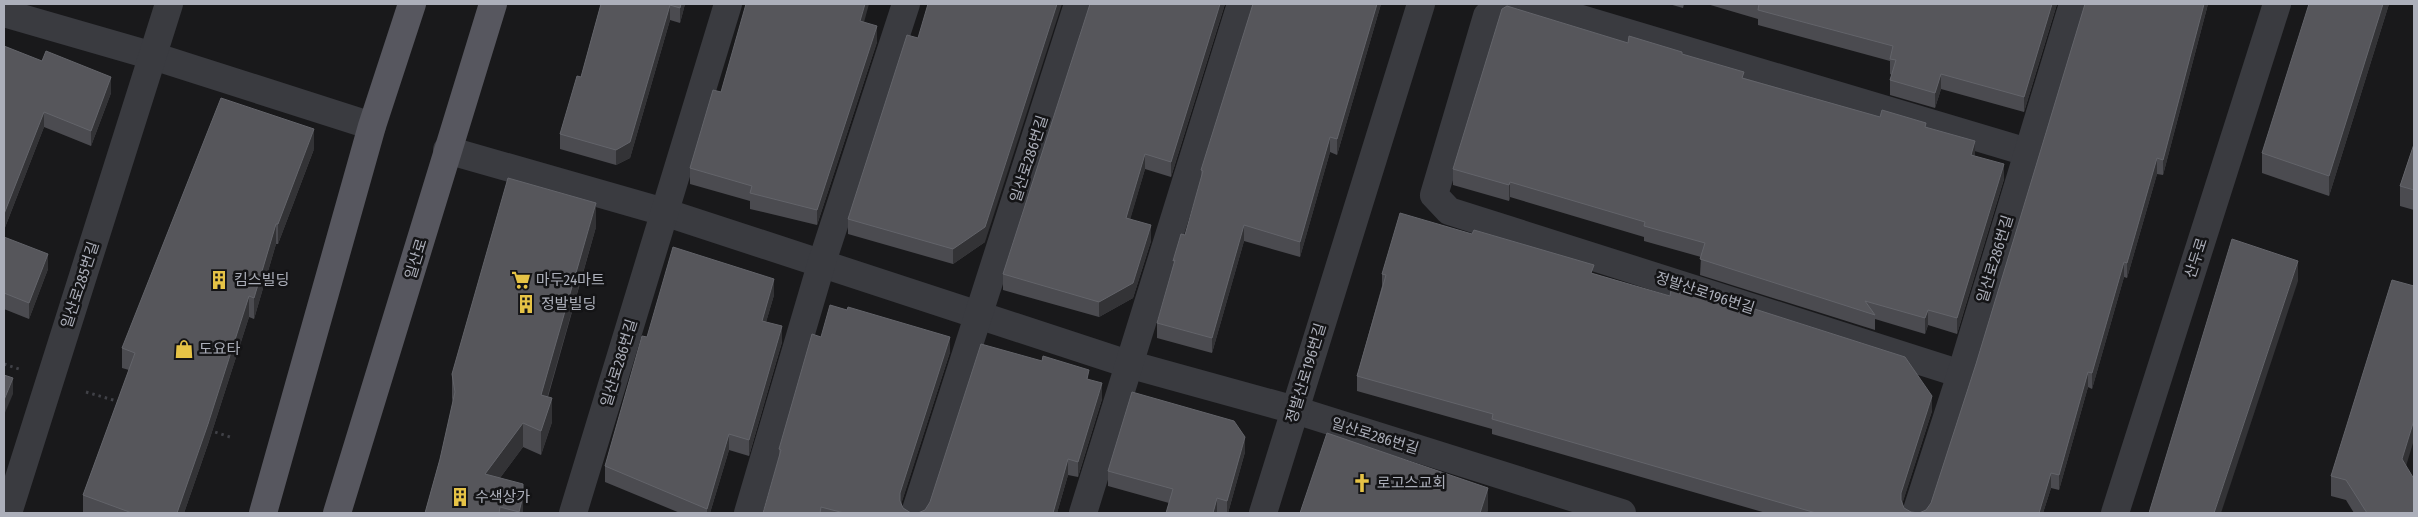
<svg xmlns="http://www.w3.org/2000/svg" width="2418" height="517" viewBox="0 0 2418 517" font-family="'Fira Sans Condensed','Noto Sans KR',sans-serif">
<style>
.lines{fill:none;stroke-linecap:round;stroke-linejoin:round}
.path{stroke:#404147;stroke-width:3;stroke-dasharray:2.5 4;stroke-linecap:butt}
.minor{stroke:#3a3b40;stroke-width:28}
.major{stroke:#57575f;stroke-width:28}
.wall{fill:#4b4b50}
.shaded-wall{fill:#333336}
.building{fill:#56565b;stroke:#63646a}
.labels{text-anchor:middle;stroke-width:5;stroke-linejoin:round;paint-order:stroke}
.street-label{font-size:15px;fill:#acafba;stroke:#141416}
.poi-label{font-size:15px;fill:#acafba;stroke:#141416;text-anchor:start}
</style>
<rect width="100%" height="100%" fill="#19191b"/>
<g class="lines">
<!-- path -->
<g class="path">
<path d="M 4,364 L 19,369"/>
<path d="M 86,392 L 120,402"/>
<path d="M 209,430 L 230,437"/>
</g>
<!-- minor -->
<g class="minor">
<path d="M 1505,4 L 1487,16 L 1434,195 L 1449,211 L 1961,374"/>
<path d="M 1531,4 L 2027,152"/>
<path d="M 4,13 L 153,56 L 372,126"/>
<path d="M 447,150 L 664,212 L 1128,364 L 1295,410 L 1622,513"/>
<path d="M 8,513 L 169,4"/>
<path d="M 573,513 L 728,4"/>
<path d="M 748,513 L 821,265 L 906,4"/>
<path d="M 915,513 L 1078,4"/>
<path d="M 1083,513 L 1241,4"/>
<path d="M 1263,513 L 1421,4"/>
<path d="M 1916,513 L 1961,374 L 2073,4"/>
<path d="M 2115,513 L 2277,4"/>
</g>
<!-- major -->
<g class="major">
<path d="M 263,513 L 372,126 L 412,4"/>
<path d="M 337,513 L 493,4"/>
</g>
</g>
<!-- wall -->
<g class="wall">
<path d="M 601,4 L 685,4 L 680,23 L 670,20 L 630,158 L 616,165 L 560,149 L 560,134 L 581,77 Z"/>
<path d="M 1225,4 L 1171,177 L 1145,169 L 1130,219 L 1151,241 L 1133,298 L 1099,317 L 1003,290 L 1003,274 Z"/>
<path d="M 1381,4 L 1337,155 L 1330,152 L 1300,257 L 1244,241 L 1212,353 L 1157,338 L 1157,323 L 1185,235 L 1201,179 L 1201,170 Z"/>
<path d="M 1669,4 L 1684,4 L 1683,8 Z"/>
<path d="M 1707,4 L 2057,4 L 2024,112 L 1941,89 L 1935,108 L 1890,95 L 1890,80 L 1892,75 L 1890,74 L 1890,61 L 1758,25 L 1758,19 Z"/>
<path d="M 2085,4 L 2208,4 L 2163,175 L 2157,174 L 2127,278 L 2124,277 L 2092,389 L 2088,387 L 2059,490 L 2051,488 L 2043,513 L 1766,513 L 1492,434 L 1492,429 L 1357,391 L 1357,376 L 1382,286 L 1382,274 L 1594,274 L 1932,411 L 1902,504 L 1904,508 L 1911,512 L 1919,513 L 1926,510 L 1931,503 L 1976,364 Z"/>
<path d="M 2389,4 L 2329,196 L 2262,173 L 2262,153 Z"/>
<path d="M 864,23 L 877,42 L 817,225 L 750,209 L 750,201 L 690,184 L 690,168 L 721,92 Z"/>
<path d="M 918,38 L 985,242 L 953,264 L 848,234 L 848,219 Z"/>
<path d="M 1628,43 L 1682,54 L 1744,78 L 1880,117 L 1926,127 L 1975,156 L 2004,179 L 1957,334 L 1928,325 L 1925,334 L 1875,319 L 1875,330 L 1700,275 L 1701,257 L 1644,241 L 1644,237 L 1510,197 L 1509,201 L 1453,185 L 1453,169 Z"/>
<path d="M 4,46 L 111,93 L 91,146 L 44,127 L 4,230 Z"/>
<path d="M 2414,144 L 2414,210 L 2400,206 L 2400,186 Z"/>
<path d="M 314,149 L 278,244 L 276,244 L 254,319 L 249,317 L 208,444 L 184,513 L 83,513 L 83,495 L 129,370 L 122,368 L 122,348 Z"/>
<path d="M 596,227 L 548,397 L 552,422 L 541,455 L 523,447 L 500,478 L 523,513 L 425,513 L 440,459 L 453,403 L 452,398 L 452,374 Z"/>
<path d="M 4,237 L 48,269 L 29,319 L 4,309 Z"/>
<path d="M 774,295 L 766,322 L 782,342 L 749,456 L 729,450 L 710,513 L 680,513 L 605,482 L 605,466 L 647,337 Z"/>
<path d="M 950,352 L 901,504 L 903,508 L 911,513 L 918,513 L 925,510 L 1089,380 L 1102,399 L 1078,477 L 1068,475 L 1057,513 L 763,513 L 779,458 L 779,449 Z"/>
<path d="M 1245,452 L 1228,513 L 1166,513 L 1169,503 L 1108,486 L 1108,471 Z"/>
<path d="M 2406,466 L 2414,513 L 2354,513 L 2346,500 L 2331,496 L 2331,476 Z"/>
</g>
<!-- shaded-wall -->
<g class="shaded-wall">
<path d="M 681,4 L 685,4 L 680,23 L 680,8 Z"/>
<path d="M 865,4 L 869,4 L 860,37 L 860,21 Z"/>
<path d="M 1057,4 L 1062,4 L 985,242 L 953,264 L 953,249 Z"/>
<path d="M 1220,4 L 1225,4 L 1171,177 L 1171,162 Z"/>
<path d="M 1377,4 L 1381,4 L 1337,155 L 1337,139 Z"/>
<path d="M 2052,4 L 2057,4 L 2024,112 L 2024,97 Z"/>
<path d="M 2204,4 L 2208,4 L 2163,175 L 2163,160 Z"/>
<path d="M 2383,4 L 2389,4 L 2329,196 L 2329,176 Z"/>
<path d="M 670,5 L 670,20 L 630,158 L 616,165 L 616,150 Z"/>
<path d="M 877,26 L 877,42 L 817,225 L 817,210 Z"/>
<path d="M 1941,74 L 1941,89 L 1935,108 L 1935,93 Z"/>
<path d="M 111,77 L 111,93 L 91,146 L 91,131 Z"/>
<path d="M 44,112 L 44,127 L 4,230 L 4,214 Z"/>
<path d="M 314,129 L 314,149 L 278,244 L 278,224 Z"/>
<path d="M 1330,137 L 1330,152 L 1300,257 L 1300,242 Z"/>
<path d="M 1975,141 L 1975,156 L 1971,155 Z"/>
<path d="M 1145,154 L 1145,169 L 1126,234 L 1126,218 Z"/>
<path d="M 2157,158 L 2157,174 L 2127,278 L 2127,263 Z"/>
<path d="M 2004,164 L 2004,179 L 1957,334 L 1957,318 Z"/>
<path d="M 1510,182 L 1510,197 L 1509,201 L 1509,185 Z"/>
<path d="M 596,203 L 596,227 L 541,419 L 541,395 Z"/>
<path d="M 276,224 L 276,244 L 254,319 L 254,298 Z"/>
<path d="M 1151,225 L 1151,241 L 1133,298 L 1099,317 L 1099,302 Z"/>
<path d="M 1244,225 L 1244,241 L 1212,353 L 1212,338 Z"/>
<path d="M 48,254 L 48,269 L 29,319 L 29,303 Z"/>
<path d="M 2298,261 L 2298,281 L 2221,513 L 2214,513 Z"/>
<path d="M 2124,262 L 2124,277 L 2092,389 L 2092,373 Z"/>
<path d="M 774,279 L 774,295 L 762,336 L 762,321 Z"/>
<path d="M 249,296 L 249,317 L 208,444 L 184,513 L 177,513 Z"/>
<path d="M 1928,310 L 1928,325 L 1925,334 L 1925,318 Z"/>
<path d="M 782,326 L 782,342 L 749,456 L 749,440 Z"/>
<path d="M 950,337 L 950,352 L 900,508 L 900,513 L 900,493 Z"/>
<path d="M 2088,372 L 2088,387 L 2059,490 L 2059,475 Z"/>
<path d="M 13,378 L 13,394 L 4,415 L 4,400 Z"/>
<path d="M 1102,383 L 1102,399 L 1078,477 L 1078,462 Z"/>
<path d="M 1932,396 L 1932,411 L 1901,508 L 1901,513 L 1901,493 Z"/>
<path d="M 552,398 L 552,422 L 541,455 L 541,431 Z"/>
<path d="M 2414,420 L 2414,440 L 2402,479 L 2402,459 Z"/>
<path d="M 523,423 L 523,447 L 485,498 L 485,474 Z"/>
<path d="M 729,434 L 729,450 L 710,513 L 707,513 L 707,509 Z"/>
<path d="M 1245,437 L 1245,452 L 1228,513 L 1227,513 L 1227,501 Z"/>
<path d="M 1068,459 L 1068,475 L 1057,513 L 1053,513 Z"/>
<path d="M 2051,473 L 2051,488 L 2043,513 L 2039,513 Z"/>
<path d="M 1488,488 L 1488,511 L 1487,513 L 1480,513 Z"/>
<path d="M 523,496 L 523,513 L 519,513 L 519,512 Z"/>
<path d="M 1217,498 L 1217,513 L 1213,513 Z"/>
</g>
<!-- building -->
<g class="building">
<path d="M 601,4 L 681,4 L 680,8 L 670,5 L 630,142 L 616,150 L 560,134 L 577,76 L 581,77 Z"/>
<path d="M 746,4 L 865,4 L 860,21 L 877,26 L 817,210 L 750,193 L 752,186 L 690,168 L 713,90 L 721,92 Z"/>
<path d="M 928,4 L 1057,4 L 985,227 L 953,249 L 848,219 L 907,35 L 918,38 Z"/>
<path d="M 1090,4 L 1220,4 L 1171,162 L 1145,154 L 1126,218 L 1151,225 L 1133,283 L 1099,302 L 1003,274 Z"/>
<path d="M 1253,4 L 1377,4 L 1337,139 L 1330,137 L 1300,242 L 1244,225 L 1212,338 L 1157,323 L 1175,260 L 1173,261 L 1181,234 L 1185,235 L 1203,171 L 1201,170 Z"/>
<path d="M 1758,4 L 2052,4 L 2024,97 L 1941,74 L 1935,93 L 1890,80 L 1896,60 L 1890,59 L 1893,46 L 1758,10 L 1759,4 Z"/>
<path d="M 2085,4 L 2204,4 L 2163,160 L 2157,158 L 2127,263 L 2124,262 L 2092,373 L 2088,372 L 2059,475 L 2051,473 L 2039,513 L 1816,513 L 1492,419 L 1493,414 L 1357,376 L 1386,275 L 1382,274 L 1400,213 L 1472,234 L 1474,230 L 1594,265 L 1591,273 L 1670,296 L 1671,290 L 1690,296 L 1692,289 L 1905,357 L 1932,396 L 1901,493 L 1901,500 L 1904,508 L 1911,512 L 1919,513 L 1926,510 L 1931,503 L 1976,364 Z"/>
<path d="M 2309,4 L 2383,4 L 2329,176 L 2262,153 Z"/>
<path d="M 1507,6 L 1628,43 L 1629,36 L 1682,52 L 1682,54 L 1744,72 L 1742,78 L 1880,117 L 1882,110 L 1926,123 L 1925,127 L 1975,141 L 1971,155 L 2004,164 L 1957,318 L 1928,310 L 1925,318 L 1865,301 L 1875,315 L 1700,259 L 1705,243 L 1644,226 L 1645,222 L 1510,182 L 1509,185 L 1453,169 L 1502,9 Z"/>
<path d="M 4,46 L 42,61 L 46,51 L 111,77 L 91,131 L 44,112 L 4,214 Z"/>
<path d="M 221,98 L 314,129 L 278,224 L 276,224 L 254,298 L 249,296 L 208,424 L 177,513 L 132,513 L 83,495 L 135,353 L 122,348 Z"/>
<path d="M 2414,144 L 2414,190 L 2400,186 Z"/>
<path d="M 508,178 L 596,203 L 541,395 L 552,398 L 541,431 L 523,423 L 485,474 L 523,484 L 523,496 L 519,512 L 500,507 L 499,513 L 425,513 L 440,459 L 455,392 L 452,374 Z"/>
<path d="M 4,237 L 48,254 L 29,303 L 4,293 Z"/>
<path d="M 2232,239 L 2298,261 L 2214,513 L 2149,513 Z"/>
<path d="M 673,247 L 774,279 L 762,321 L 782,326 L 749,440 L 729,434 L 707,509 L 605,466 L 642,336 L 647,337 Z"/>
<path d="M 2392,280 L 2414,286 L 2414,420 L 2402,459 L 2414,479 L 2414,513 L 2367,513 L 2346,480 L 2331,476 Z"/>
<path d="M 830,305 L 847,310 L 848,307 L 950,337 L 900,493 L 900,501 L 903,508 L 911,513 L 918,513 L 925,510 L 930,502 L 981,344 L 1042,361 L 1043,356 L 1089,370 L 1087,379 L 1102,383 L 1078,462 L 1068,459 L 1053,513 L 844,513 L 821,507 L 820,513 L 763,513 L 781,450 L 779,449 L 812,334 L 821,337 Z"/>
<path d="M 4,375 L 13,378 L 4,400 Z"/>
<path d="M 1132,392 L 1234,421 L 1245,437 L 1227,501 L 1217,498 L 1213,513 L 1166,513 L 1173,489 L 1108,471 Z"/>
<path d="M 1327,433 L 1488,488 L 1480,513 L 1300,513 Z"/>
</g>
<!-- icons -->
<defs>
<g id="building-bare" transform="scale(1.5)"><path d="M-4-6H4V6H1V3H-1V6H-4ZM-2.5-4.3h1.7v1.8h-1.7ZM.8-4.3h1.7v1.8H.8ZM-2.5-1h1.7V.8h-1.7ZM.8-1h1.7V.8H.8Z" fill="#e6c346" stroke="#141416" stroke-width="2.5" paint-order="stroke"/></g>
<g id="supermarket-bare" transform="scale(1.5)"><path d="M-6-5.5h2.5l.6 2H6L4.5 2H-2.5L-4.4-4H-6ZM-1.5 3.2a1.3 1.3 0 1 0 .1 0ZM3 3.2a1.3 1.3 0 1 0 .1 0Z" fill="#e6c346" stroke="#141416" stroke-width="2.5" paint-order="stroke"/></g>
<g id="shop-bare" transform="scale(1.5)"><path d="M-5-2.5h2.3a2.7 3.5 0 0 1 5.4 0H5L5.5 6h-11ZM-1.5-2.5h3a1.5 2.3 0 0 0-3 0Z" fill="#e6c346" stroke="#141416" stroke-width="2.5" paint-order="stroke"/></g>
<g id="church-bare" transform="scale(1.5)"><path d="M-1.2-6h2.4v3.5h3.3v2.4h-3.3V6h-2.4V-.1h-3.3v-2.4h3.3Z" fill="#e6c346" stroke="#141416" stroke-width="2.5" paint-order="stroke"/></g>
</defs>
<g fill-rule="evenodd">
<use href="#building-bare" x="219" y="280"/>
<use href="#supermarket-bare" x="521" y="280"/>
<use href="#building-bare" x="526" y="304"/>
<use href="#shop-bare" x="184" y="349"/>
<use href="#church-bare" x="1362" y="483"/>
<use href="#building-bare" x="460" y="497"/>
</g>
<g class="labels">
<!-- street labels -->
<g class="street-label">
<text transform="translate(1029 159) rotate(-72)" y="5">일산로286번길</text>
<text transform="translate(2196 258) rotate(-72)" y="5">산두로</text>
<text transform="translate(416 259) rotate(-73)" y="5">일산로</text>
<text transform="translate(1995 259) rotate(-73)" y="5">일산로286번길</text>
<text transform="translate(80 285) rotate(-72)" y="5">일산로285번길</text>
<text transform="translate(1705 293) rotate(18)" y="5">정발산로196번길</text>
<text transform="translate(619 363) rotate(-73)" y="5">일산로286번길</text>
<text transform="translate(1306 373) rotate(-73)" y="5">정발산로196번길</text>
<text transform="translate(1375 436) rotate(17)" y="5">일산로286번길</text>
</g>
<!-- poi labels -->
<g class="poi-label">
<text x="234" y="285">킴스빌딩</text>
<text x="536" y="285">마두24마트</text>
<text x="541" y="309">정발빌딩</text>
<text x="199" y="354">도요타</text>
<text x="1377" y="488">로고스교회</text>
<text x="475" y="502">수색상가</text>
</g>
</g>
<!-- border -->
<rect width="2418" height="517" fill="none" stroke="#acafba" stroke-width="10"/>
</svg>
